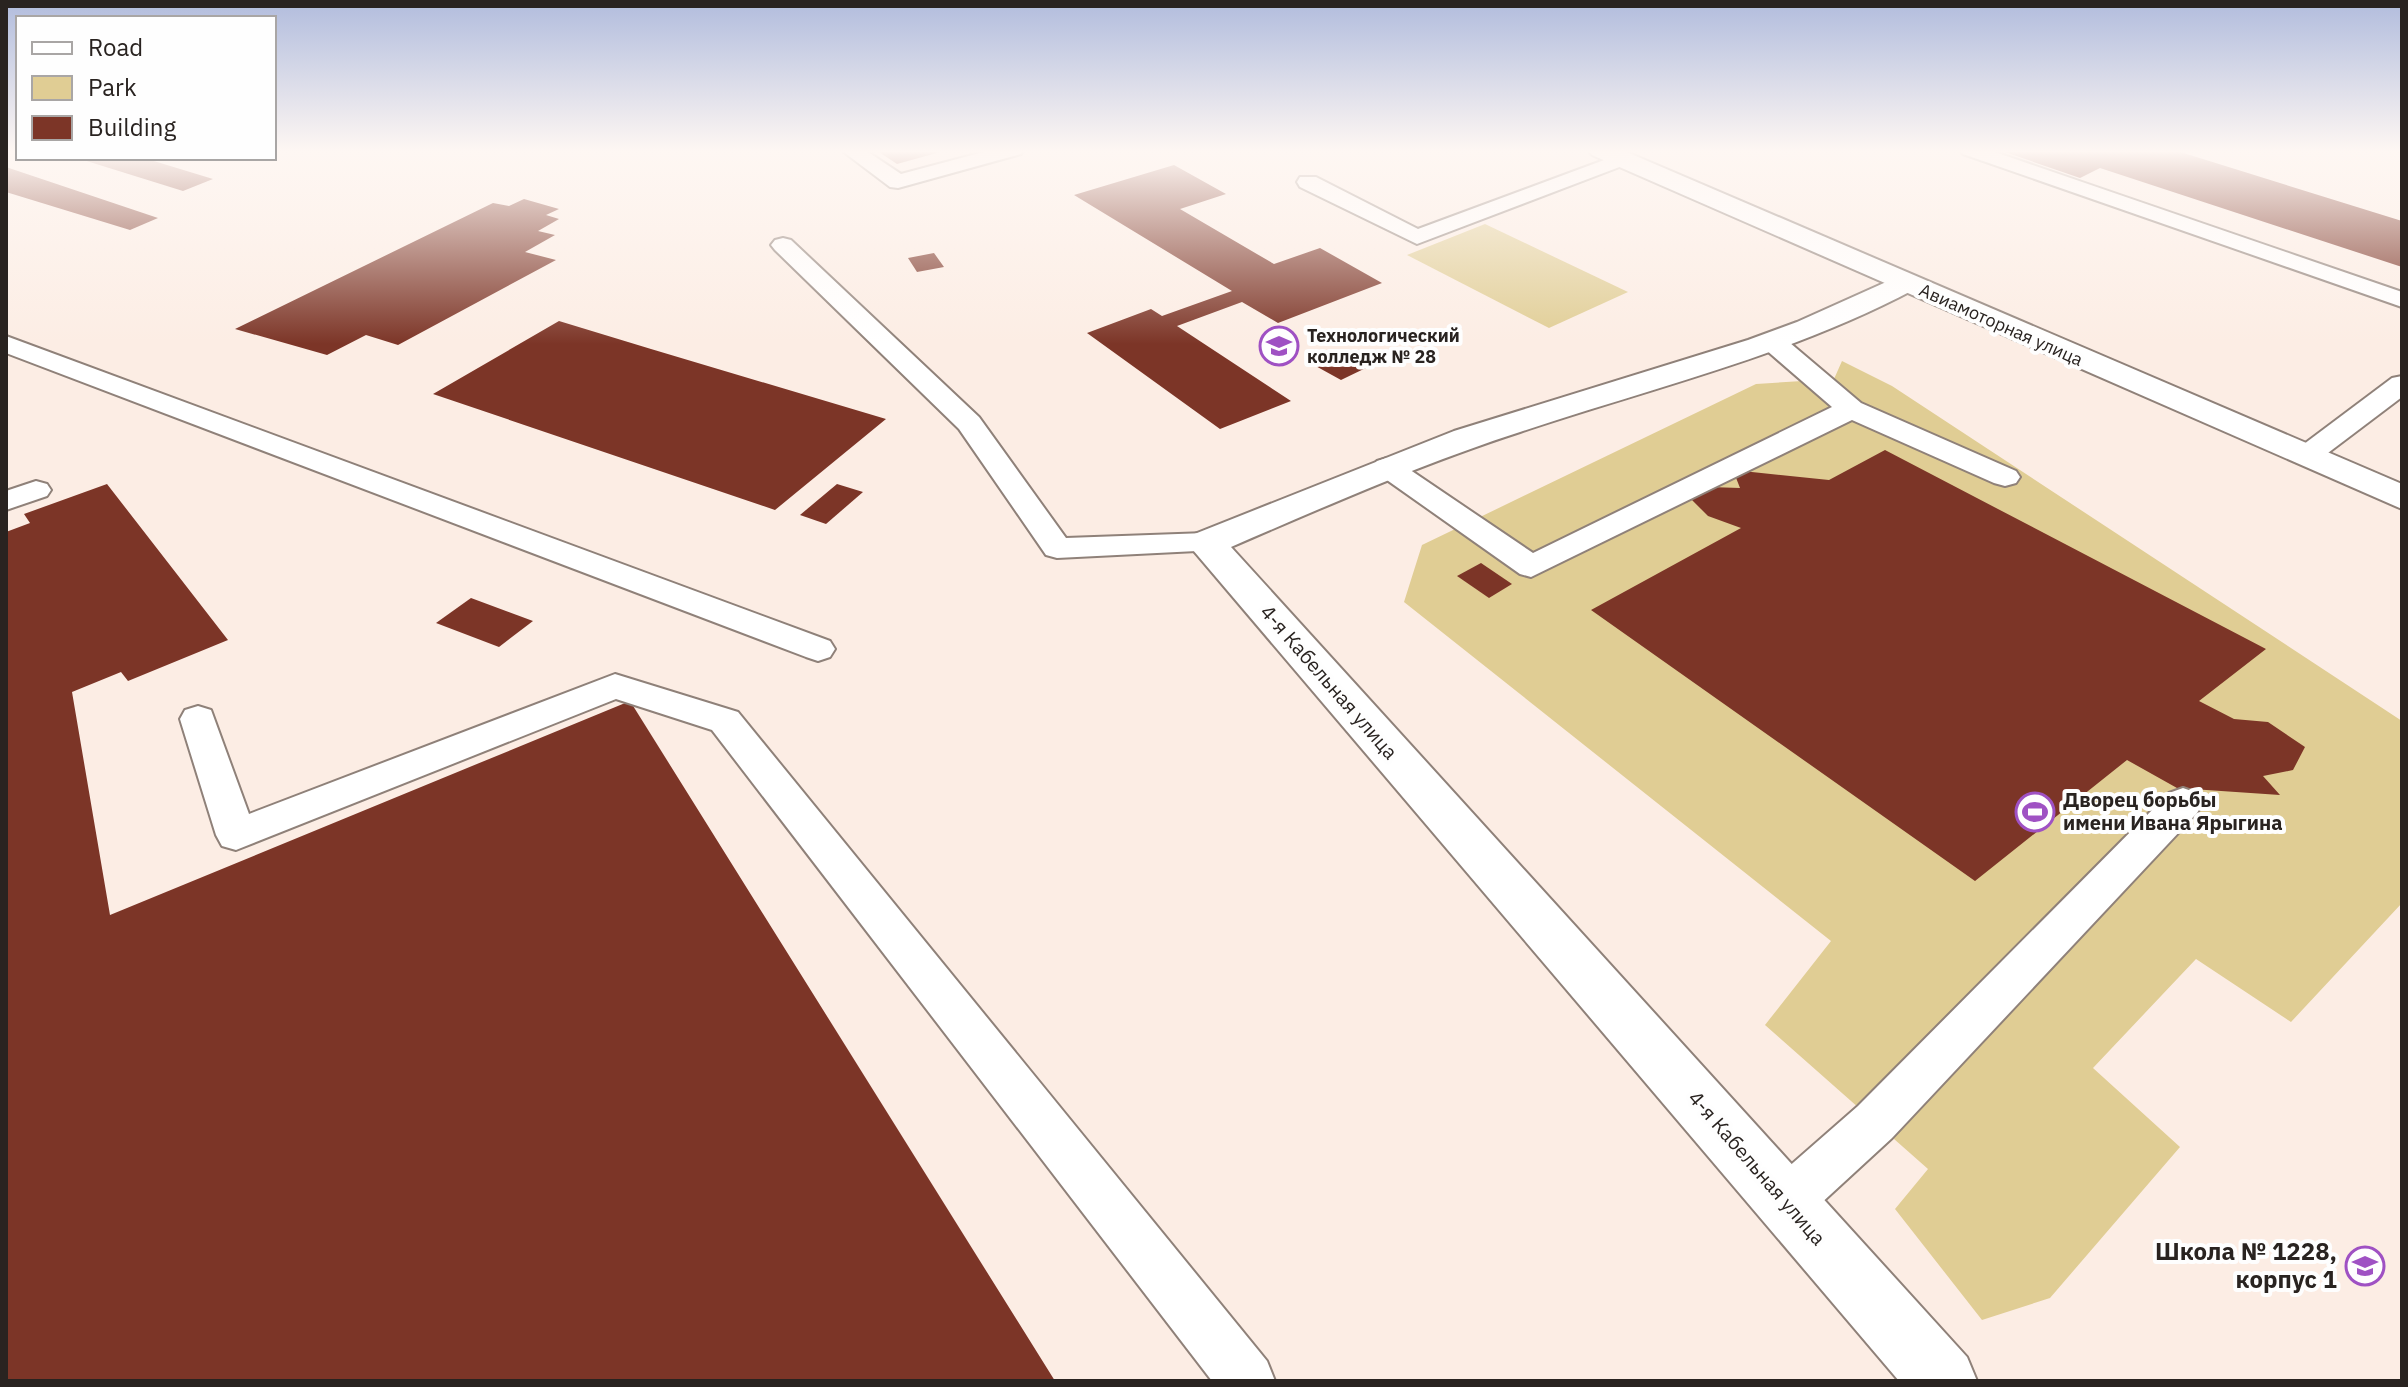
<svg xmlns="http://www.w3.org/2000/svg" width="2408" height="1387" viewBox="0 0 2408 1387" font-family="'IBM Plex Sans',sans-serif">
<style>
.green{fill:#e0cd94}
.building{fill:#7c3527}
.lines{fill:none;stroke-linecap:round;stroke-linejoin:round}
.lane-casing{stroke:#8f8179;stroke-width:4}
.street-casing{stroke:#8f8179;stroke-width:4}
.secondary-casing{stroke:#8f8179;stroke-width:4}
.lane{fill:#fff;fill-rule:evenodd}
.street{fill:#fff;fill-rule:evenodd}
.secondary{fill:#fff;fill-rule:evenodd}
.labels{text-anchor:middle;stroke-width:8;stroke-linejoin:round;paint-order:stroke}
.far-street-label{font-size:18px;fill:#292320;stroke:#fefefe}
.far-poi-label{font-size:18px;font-weight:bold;fill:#292320;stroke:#fefefe;text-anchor:start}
.street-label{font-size:20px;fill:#292320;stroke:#fefefe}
.poi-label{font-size:20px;font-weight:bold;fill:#292320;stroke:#fefefe;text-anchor:start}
.near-poi-label{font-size:24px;font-weight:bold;fill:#292320;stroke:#fefefe;text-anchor:end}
</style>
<rect width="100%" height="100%" fill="#fcede4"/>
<!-- green -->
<g class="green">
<path d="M 1485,224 L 1628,292 L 1549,328 L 1407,255 Z"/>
<path d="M 1842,361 L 1892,386 L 2402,721 L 2402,903 L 2291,1022 L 2196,959 L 2093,1068 L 2180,1147 L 2050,1298 L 1982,1320 L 1895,1209 L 1928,1169 L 1765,1025 L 1831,941 L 1404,602 L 1422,545 L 1756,384 L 1834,379 Z"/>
</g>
<!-- building -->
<g class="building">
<path d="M 876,150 L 944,150 L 944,151 L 897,164 Z"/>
<path d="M 1999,150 L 2174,150 L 2402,221 L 2402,267 L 2100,168 L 2080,178 Z"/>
<path d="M 77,158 L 144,158 L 213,179 L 183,191 Z"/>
<path d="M 1174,165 L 1226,194 L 1180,209 L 1274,264 L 1320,248 L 1382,283 L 1278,323 L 1242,302 L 1177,326 L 1291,401 L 1220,429 L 1087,333 L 1151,309 L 1162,316 L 1232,291 L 1074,195 Z"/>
<path d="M 6,167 L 158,218 L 130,230 L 6,192 Z"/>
<path d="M 524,199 L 559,209 L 546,215 L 559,219 L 538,231 L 555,235 L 525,252 L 556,260 L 398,345 L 366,335 L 327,355 L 235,329 L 493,203 L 509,206 Z"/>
<path d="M 934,253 L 944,267 L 917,272 L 908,258 Z"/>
<path d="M 559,321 L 651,349 L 886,419 L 775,510 L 433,394 Z"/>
<path d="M 1343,350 L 1372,365 L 1341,380 L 1312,364 Z"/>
<path d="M 1885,450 L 2266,649 L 2199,701 L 2234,719 L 2268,722 L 2305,747 L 2293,770 L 2263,776 L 2280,795 L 2177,788 L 2127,760 L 1975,881 L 1591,610 L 1741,528 L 1708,516 L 1692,500 L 1709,487 L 1740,488 L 1733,470 L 1829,480 Z"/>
<path d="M 107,484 L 228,640 L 128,681 L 121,672 L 72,692 L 110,915 L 630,701 L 1055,1381 L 6,1381 L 6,532 L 30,523 L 24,514 Z"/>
<path d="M 837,484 L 863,492 L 826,524 L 800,515 Z"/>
<path d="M 1481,563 L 1512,584 L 1489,598 L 1457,576 Z"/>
<path d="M 471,598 L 533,621 L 499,647 L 436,623 Z"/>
</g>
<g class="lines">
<!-- lane casing -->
<g class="lane-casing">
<g id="lane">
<path d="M 841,150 L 865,150 L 901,174 L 991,150 L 1024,150 L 1021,154 L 898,188 L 890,187 Z"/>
<path d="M 1960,150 L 1989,150 L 2402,292 L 2402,307 L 1963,154 Z"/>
<path d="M 1623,153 L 1630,155 L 1633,159 L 1630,163 L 1417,244 L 1300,187 L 1297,182 L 1300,177 L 1316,177 L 1418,229 Z"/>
<path d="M 783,238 L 791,240 L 979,417 L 1066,538 L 1206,533 L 1217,536 L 1222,543 L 1217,550 L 1057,558 L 1046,555 L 959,429 L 775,250 L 771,245 L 775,240 Z"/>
<path d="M 1774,335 L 1783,337 L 1861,403 L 2016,471 L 2020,477 L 2016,483 L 2005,486 L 1994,483 L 1852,420 L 1531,577 L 1520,574 L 1377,473 L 1372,467 L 1377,461 L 1387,458 L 1397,461 L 1533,553 L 1832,407 L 1765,349 L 1761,343 L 1765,337 Z"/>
<path d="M 6,336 L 830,641 L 835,649 L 830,657 L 818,661 L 806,657 L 6,353 Z"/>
<path d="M 2402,376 L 2402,397 L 2316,462 L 2306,465 L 2296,462 L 2291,456 L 2296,450 L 2392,378 Z"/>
<path d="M 36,481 L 47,484 L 51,490 L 47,496 L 6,510 L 6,491 Z"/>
<path d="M 615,674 L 738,712 L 1267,1361 L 1275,1381 L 1212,1381 L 712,730 L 616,699 L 236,850 L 222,846 L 216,835 L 180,719 L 185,710 L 198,706 L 211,710 L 249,814 Z"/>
<path d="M 2183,788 L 2197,793 L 2203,803 L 2197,813 L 1892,1138 L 1805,1218 L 1787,1225 L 1769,1218 L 1762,1201 L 1769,1184 L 1858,1106 L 2169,793 Z"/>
</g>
</g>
<!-- street casing -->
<g class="street-casing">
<path id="street" d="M 1904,274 L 1915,277 L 1919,283 L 1915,289 C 1789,356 1654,387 1520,432 C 1421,464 1326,506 1231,547 L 1967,1357 L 1977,1381 L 1899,1381 L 1187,543 L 1192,535 L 1454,431 L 1748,340 L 1797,322 Z"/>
</g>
<!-- secondary casing -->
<g class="secondary-casing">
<path id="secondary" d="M 1588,150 L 1622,150 L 2402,484 L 2402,509 L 1592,155 Z"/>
</g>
<!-- lane -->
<use href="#lane" class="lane"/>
<!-- street -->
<use href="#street" class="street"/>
<!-- secondary -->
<use href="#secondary" class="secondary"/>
</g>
<!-- sky -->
<linearGradient id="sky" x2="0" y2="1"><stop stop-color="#b1bcdd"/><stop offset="0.44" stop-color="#fef7f3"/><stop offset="1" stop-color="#fef7f3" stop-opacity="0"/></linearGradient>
<rect width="2408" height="344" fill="url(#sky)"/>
<!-- icons -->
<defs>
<g id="university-ring" transform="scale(2)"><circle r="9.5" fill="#fefefe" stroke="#9f51c3" stroke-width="1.5"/><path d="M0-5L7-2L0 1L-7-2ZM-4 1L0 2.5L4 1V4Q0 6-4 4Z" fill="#9f51c3"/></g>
<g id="stadium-ring" transform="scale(2)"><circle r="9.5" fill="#fefefe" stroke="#9f51c3" stroke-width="1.5"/><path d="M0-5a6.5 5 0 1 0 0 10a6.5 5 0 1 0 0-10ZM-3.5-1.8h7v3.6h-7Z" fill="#9f51c3"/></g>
<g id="school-ring" transform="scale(2)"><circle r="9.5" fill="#fefefe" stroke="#9f51c3" stroke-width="1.5"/><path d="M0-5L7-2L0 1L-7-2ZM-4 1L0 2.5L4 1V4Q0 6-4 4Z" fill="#9f51c3"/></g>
</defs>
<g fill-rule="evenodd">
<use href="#university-ring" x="1279" y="346"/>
<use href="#stadium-ring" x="2035" y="812"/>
<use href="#school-ring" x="2365" y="1266"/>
</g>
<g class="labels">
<!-- far-street labels -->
<g class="far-street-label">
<text transform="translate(2001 325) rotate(24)" y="6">Авиамоторная улица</text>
</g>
<!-- far-poi labels -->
<g class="far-poi-label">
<text x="1307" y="342">Технологический<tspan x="1307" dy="21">колледж № 28</tspan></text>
</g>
<!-- street labels -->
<g class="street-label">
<text transform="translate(1329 682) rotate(49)" y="7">4-я Кабельная улица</text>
<text transform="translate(1757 1168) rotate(49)" y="7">4-я Кабельная улица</text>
</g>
<!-- poi labels -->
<g class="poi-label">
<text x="2063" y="807">Дворец борьбы<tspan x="2063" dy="23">имени Ивана Ярыгина</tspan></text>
</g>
<!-- near-poi labels -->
<g class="near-poi-label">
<text x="2337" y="1260">Школа № 1228,<tspan x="2337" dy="28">корпус 1</tspan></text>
</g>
</g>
<!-- border -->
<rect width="2408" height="1387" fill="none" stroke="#292320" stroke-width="16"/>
<!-- legend -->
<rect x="16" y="16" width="260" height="144" fill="#fefefe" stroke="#a9a6a5" stroke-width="2"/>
<rect x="32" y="42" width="40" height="12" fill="#ffffff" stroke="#a9a6a5" stroke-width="2"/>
<text x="88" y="56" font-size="24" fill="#292320">Road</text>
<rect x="32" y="76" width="40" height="24" fill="#e0cd94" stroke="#a9a6a5" stroke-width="2"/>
<text x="88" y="96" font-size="24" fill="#292320">Park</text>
<rect x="32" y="116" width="40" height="24" fill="#7c3527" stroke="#a9a6a5" stroke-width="2"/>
<text x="88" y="136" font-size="24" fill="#292320">Building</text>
</svg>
